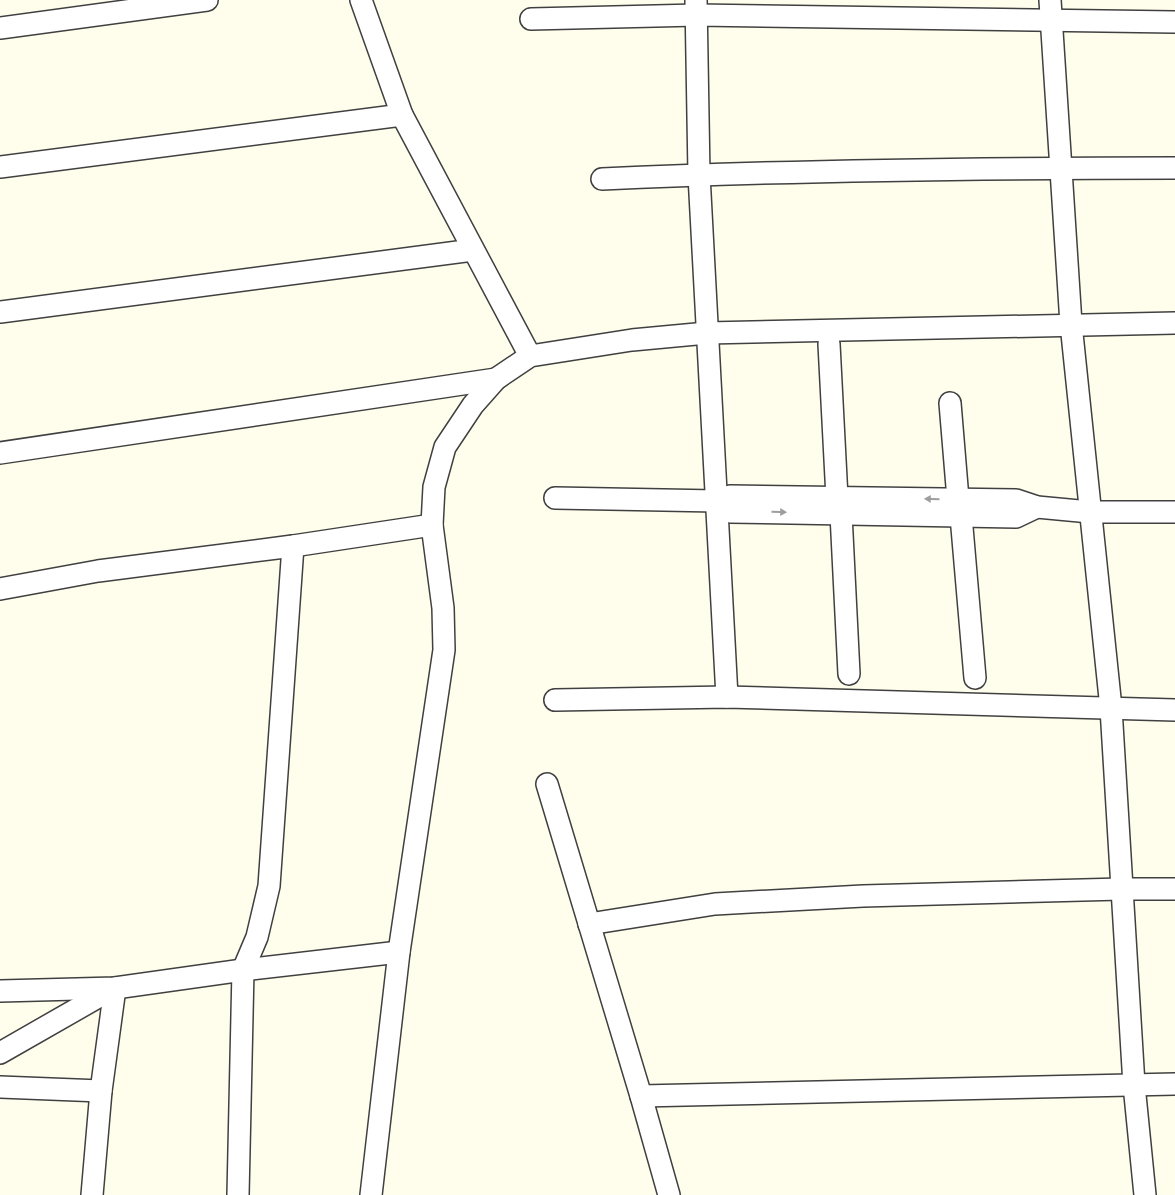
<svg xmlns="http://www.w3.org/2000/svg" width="1175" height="1195" viewBox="0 0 1175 1195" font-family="'Times New Roman',serif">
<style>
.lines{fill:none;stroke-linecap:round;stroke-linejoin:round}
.minor-casing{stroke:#404040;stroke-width:24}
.minor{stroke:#fff;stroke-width:21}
.oneway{fill:#9e9e9e}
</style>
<rect width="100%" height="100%" fill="#fffeec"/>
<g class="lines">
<!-- minor casing -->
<g class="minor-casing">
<g id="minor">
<path d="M 361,0 L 402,115 L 530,356"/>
<path d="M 696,0 L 699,175 L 727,697"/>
<path d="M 1050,0 L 1071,324 L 1111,708 L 1134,1085 L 1145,1195"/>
<path d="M 531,19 L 697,15 L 1174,22"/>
<path d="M 0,28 L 207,0"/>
<path d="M 0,167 L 402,115"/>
<path d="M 602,179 C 793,170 984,168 1175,168"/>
<path d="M 0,312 L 473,250"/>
<path d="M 829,344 L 837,498"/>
<path d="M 950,403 L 958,499"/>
<path d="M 0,453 L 496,379"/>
<path d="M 555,498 L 717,501 L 730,496 L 1016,500 L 1037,507 L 1090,512 L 1175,512"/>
<path d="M 717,501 L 730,512 L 1016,517 L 1037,507"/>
<path d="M 841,514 L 849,674"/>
<path d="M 961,516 L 975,678"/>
<path d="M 0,589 L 98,571 L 293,546 L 432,525"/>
<path d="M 555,700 L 727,697 L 1175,710"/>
<path d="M 547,784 L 641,1096 L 669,1195"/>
<path d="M 589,924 L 715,904 L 863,896 L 1121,889 L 1175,889"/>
<path d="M 0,991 L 115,988 L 243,970 L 399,952"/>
<path d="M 0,1053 L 112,989"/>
<path d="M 0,1087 L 101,1091"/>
<path d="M 641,1096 L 1175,1084"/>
<path d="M 92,1195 L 101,1091 L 115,988"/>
<path d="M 238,1195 L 243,970 L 257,937 L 269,886 L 293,546"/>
<path d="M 371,1195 L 399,952 L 444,650 L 443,608 L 432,525 L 434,487 L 445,447 L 473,405 L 496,379 L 530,356 L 632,340 L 707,333 L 1175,323"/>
</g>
</g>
<!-- minor -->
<use href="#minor" class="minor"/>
</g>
<!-- one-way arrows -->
<defs><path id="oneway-solid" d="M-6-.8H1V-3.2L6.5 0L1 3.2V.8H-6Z" transform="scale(1.25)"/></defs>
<g class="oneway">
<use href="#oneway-solid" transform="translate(932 499) rotate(-179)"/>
<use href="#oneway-solid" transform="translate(779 512) rotate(1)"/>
</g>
</svg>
